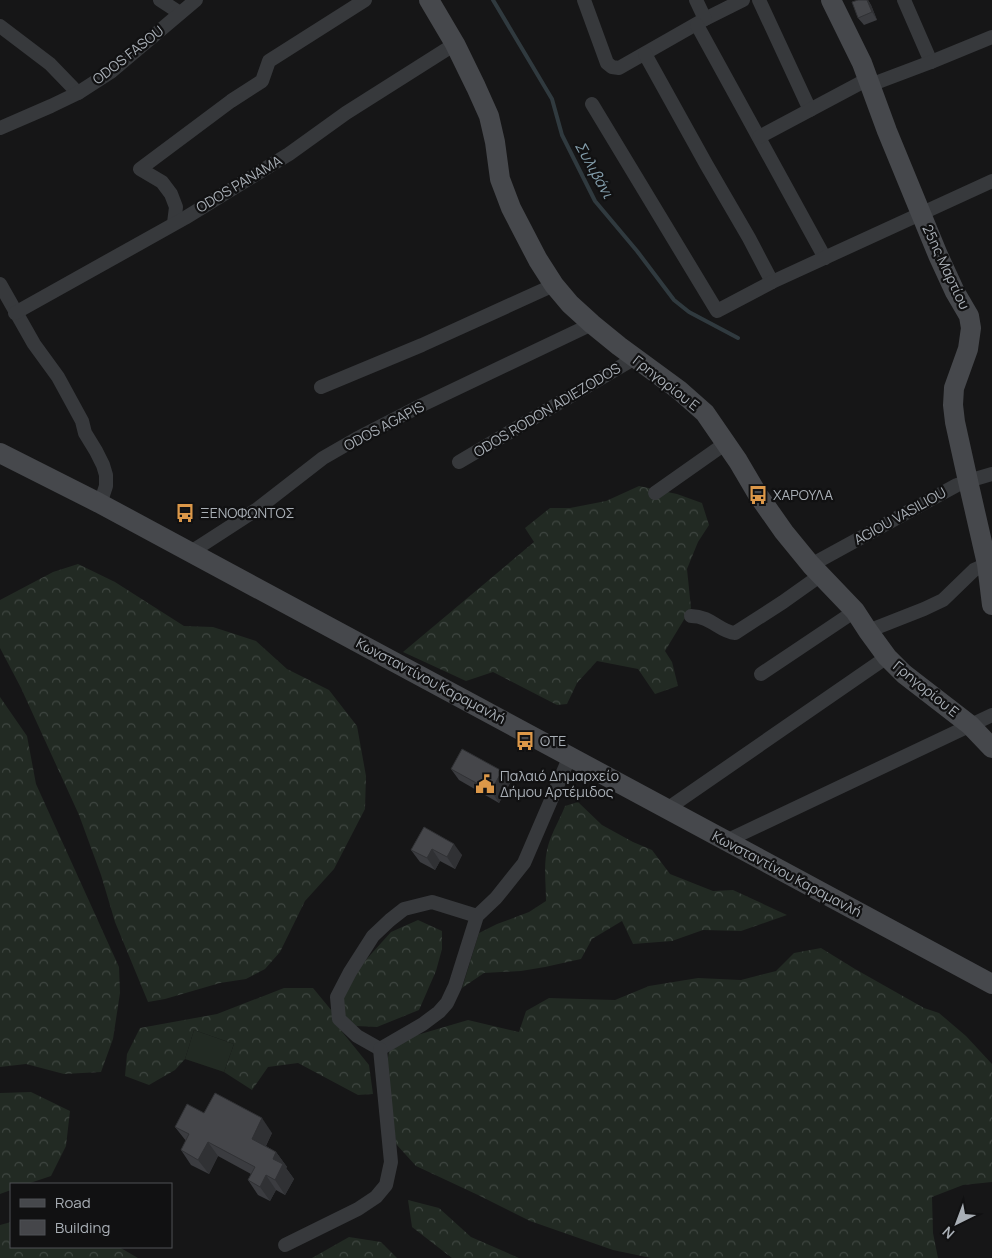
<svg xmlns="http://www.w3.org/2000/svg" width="992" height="1258" viewBox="0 0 992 1258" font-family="Manrope,sans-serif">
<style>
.forest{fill:url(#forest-crowns)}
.garden{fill:#222a23}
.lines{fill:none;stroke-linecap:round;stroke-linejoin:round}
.stream{stroke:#303a3f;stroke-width:4}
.street{stroke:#37393c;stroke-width:14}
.secondary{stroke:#46484c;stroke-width:20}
.wall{fill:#3b3c40}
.shaded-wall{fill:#303134}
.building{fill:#45464a;stroke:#303134}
.labels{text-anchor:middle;stroke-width:4.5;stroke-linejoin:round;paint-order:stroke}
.street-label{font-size:14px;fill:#a9afb6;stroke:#111112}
.poi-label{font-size:14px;fill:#a9afb6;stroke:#111112;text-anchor:start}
.water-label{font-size:15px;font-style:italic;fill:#849fad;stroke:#111112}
</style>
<defs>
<pattern id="forest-crowns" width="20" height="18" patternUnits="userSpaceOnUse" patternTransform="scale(1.25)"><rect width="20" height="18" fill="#222a23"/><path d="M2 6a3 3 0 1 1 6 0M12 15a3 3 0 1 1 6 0" fill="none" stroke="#3f4641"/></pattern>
</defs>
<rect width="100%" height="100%" fill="#161617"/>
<!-- forest -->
<g class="forest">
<path d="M 639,486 L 677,494 L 702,503 L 709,525 L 698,542 L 687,569 L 691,608 L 665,651 L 672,662 L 678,686 L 655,694 L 638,669 L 597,661 L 577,683 L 567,704 L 557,705 L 493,672 L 466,681 L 403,652 L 534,542 L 525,528 L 550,508 L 570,508 L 606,501 Z"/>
<path d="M 78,564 L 115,582 L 184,626 L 213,627 L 256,641 L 287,669 L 329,690 L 357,726 L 366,776 L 365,809 L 334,869 L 305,901 L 280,952 L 265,969 L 246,979 L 220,983 L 165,999 L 148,1002 L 115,922 L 101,875 L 79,815 L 21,688 L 0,648 L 0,600 L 53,572 Z"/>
<path d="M 0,697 L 27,736 L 36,784 L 119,967 L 120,993 L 113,1039 L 101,1072 L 64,1074 L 26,1064 L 0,1067 Z"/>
<path d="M 578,802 L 602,825 L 633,842 L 652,850 L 670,874 L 713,891 L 733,890 L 787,915 L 741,931 L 703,930 L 672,941 L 633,944 L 622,921 L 592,939 L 581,959 L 545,967 L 521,971 L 484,973 L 462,988 L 479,933 L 497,924 L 529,912 L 546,901 C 546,883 543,863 548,846 C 552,832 560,819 565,806 Z"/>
<path d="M 418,920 L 442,931 L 442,949 L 436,971 L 419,1010 L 377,1027 L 356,1026 L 338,1012 L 344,994 L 363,963 L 391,932 Z"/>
<path d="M 821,948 L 855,969 L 924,1008 L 939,1013 L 966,1036 L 992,1064 L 992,1182 L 963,1185 L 932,1197 L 933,1233 L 938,1258 L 651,1258 L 613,1250 L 530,1221 L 478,1195 L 416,1166 L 396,1144 L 387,1065 L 390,1043 L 468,1020 L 519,1032 L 526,1011 L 549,998 L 615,1000 L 649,986 L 698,978 L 741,980 L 776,971 L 794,953 Z"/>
<path d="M 284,988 L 313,988 L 332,1011 L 335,1023 L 369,1065 L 373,1094 L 358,1095 L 298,1063 L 268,1067 L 252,1090 L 224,1072 L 234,1044 L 194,1030 L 185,1059 L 175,1070 L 149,1085 L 125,1076 L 127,1054 L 140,1028 L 217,1014 Z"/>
<path d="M 31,1092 L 70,1111 L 66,1146 L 51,1176 L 27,1184 L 11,1184 L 11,1190 L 0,1194 L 0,1093 Z"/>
<path d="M 408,1200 L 439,1208 L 471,1237 L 519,1258 L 452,1258 L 412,1227 Z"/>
<path d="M 11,1222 L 11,1247 L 119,1247 L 138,1258 L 0,1258 L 0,1225 Z"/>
<path d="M 349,1237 L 381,1242 L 397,1258 L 312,1258 Z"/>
</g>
<!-- garden -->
<path class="garden" d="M 194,1030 L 234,1044 L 224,1072 L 185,1059 Z"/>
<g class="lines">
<!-- stream -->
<path class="stream" d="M 493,0 L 552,99 L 562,135 L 595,201 L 637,251 L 674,300 L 689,312 L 738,338"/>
<!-- street -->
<g class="street">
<path d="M 160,0 L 180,13"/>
<path d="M 584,0 L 607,63 L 612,67 L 619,68 L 705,19 L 743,0"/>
<path d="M 696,0 L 705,19"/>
<path d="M 759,0 L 810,110"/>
<path d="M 904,0 L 931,62"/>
<path d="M 697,25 L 825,258"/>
<path d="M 0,26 L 50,64 L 78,93"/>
<path d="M 645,54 L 706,164 L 749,238 L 772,282"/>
<path d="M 870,85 L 931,62 L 992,37"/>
<path d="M 592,104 L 717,311 L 772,282 L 992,181"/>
<path d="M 0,128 L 51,106 L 78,93 L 112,71 L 196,0"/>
<path d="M 759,137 L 868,79"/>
<path d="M 174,223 L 176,207 L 171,194 L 162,182 L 140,169 L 231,101 L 262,81 L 269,61 L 365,0"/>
<path d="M 0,284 L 34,344 L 58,377 L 82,421 L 85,433 L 96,451 L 103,465 L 106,475 L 106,486 L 103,495 L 99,503"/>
<path d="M 15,313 L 185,218 L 289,154 L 346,113 L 455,44"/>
<path d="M 321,387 L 422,345 L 554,285"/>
<path d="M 459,462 L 635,358"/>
<path d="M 655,493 L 726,443"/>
<path d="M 191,552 L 256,510 L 323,458 L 356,439 L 422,405 L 592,324"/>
<path d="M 811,565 L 957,485 L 968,481 L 992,474"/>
<path d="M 691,616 C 711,616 720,632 735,633 L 783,602 L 821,575"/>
<path d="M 868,631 L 924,609 L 943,600 L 974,570 L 992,562"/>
<path d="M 761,674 L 855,611"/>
<path d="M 667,809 L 887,657"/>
<path d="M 726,841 L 992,715"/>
<path d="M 477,916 L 432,902 L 404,909 L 390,920 L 373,936 L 350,972 L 337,997 L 339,1019 L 357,1036 L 380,1049 L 423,1024 L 439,1012 L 447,1003 L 455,986 L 477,916 L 496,898 L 524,863 L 570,756"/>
<path d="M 285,1245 L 358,1209 L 376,1197 L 386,1185 L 391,1162 L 380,1049"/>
</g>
<!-- secondary -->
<g class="secondary">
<path d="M 429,0 L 455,44 L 476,87 L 489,116 L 495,142 L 500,179 L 511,208 L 538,260 L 554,285 L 570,304 L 592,324 L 619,346 L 679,390 L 705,413 L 738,461 L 758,495 L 784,532 L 811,565 L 855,611 L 868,631 L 887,657 L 904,674 L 970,725 L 992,748"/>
<path d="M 831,0 L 862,63 L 887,131 L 938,255 L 955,292 L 969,316 L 971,328 L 968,349 L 954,388 L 953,405 L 955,422 L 968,481 L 987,564 L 992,605"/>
<path d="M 0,453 L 99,503 L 992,984"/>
</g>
</g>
<!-- wall -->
<g class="wall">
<path d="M 858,0 L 868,0 L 871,5 L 877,20 L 864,25 L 858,18 Z"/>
<path d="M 451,769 L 510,783 L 499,803 L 459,780 Z"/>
<path d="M 424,827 L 462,855 L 455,869 L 440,861 L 435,870 L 420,862 L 411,850 Z"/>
<path d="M 175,1127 L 272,1133 L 266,1146 L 276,1152 L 287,1167 L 286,1168 L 294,1179 L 285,1195 L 276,1190 L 270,1201 L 258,1195 L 248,1180 L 251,1174 L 218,1156 L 209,1174 L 191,1165 L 181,1150 L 186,1141 Z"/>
</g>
<!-- shaded-wall -->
<g class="shaded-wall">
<path d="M 867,0 L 868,0 L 871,5 L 877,20 L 872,12 Z"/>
<path d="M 502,771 L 510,783 L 499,803 L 491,791 Z"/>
<path d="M 454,844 L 462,855 L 455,869 L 447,857 Z"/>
<path d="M 432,849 L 440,861 L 435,870 L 427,858 Z"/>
<path d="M 262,1118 L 272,1133 L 262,1153 L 252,1139 Z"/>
<path d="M 208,1142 L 218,1156 L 209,1174 L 198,1160 Z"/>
<path d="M 276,1152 L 287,1167 L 286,1168 L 294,1179 L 285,1195 L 275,1180 L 273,1159 Z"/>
<path d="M 266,1175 L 276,1190 L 270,1201 L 260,1187 Z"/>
</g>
<!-- building -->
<g class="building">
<path d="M 858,0 L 867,0 L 872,12 L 858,18 L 852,2 Z"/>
<path d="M 462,749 L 502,771 L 491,791 L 451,769 Z"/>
<path d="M 424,827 L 454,844 L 447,857 L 432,849 L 427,858 L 411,850 Z"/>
<path d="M 215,1093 L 262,1118 L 252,1139 L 276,1152 L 273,1159 L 283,1164 L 275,1180 L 266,1175 L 260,1187 L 248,1180 L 255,1167 L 208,1142 L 198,1160 L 181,1150 L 189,1134 L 175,1127 L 187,1104 L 204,1113 Z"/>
</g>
<!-- icons -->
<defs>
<g id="bus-bare" transform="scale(1.5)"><path d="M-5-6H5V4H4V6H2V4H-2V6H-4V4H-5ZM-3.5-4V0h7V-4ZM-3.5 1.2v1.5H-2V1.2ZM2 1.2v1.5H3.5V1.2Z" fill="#dc9849" stroke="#111112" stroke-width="2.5" paint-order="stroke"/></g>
<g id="civic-bare" transform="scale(1.5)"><path d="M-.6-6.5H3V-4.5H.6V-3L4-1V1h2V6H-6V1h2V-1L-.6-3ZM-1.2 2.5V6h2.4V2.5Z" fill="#dc9849" stroke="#111112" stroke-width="2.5" paint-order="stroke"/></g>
</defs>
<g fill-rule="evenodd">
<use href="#bus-bare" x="758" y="495"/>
<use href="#bus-bare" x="185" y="513"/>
<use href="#bus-bare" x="525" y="741"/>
<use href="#civic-bare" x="485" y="784"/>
</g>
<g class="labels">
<!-- street labels -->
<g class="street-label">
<text transform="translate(128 55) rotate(-38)" y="5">ODOS FASOU</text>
<text transform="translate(239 184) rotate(-31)" y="5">ODOS PANAMA</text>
<text transform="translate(946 267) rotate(65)" y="5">25ης Μαρτίου</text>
<text transform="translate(666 383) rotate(38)" y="5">Γρηγορίου Ε</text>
<text transform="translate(547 410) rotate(-31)" y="5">ODOS RODON ADIEZODOS</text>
<text transform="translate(384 426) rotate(-28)" y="5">ODOS AGAPIS</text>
<text transform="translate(900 516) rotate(-29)" y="5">AGIOU VASILIOU</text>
<text transform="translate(431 681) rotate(28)" y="5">Κωνσταντίνου Καραμανλή</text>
<text transform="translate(926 689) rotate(39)" y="5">Γρηγορίου Ε</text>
<text transform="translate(787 874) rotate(28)" y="5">Κωνσταντίνου Καραμανλή</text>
</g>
<!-- poi labels -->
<g class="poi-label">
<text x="773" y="500">ΧΑΡΟΥΛΑ</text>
<text x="200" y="518">ΞΕΝΟΦΩΝΤΟΣ</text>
<text x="540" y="746">ΟΤΕ</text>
<text x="500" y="781">Παλαιό Δημαρχείο<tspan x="500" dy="16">Δήμου Αρτέμιδος</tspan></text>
</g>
<!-- water labels -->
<g class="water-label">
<text transform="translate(594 170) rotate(61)" y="5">Συλιβάνι</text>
</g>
</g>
<!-- legend -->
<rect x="10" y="1183" width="162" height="65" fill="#111112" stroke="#4e5054"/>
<rect x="20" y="1199" width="25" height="8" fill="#46484c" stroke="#4e5054"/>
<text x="55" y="1208" font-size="15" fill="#a9afb6">Road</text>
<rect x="20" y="1220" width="25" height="15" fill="#45464a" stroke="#4e5054"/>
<text x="55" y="1233" font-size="15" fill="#a9afb6">Building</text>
<!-- north arrow -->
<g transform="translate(957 1223) rotate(222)" stroke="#111112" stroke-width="4" paint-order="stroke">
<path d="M0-4L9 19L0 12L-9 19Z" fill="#a9afb6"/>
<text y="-8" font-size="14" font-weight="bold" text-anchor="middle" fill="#a9afb6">N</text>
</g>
</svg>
